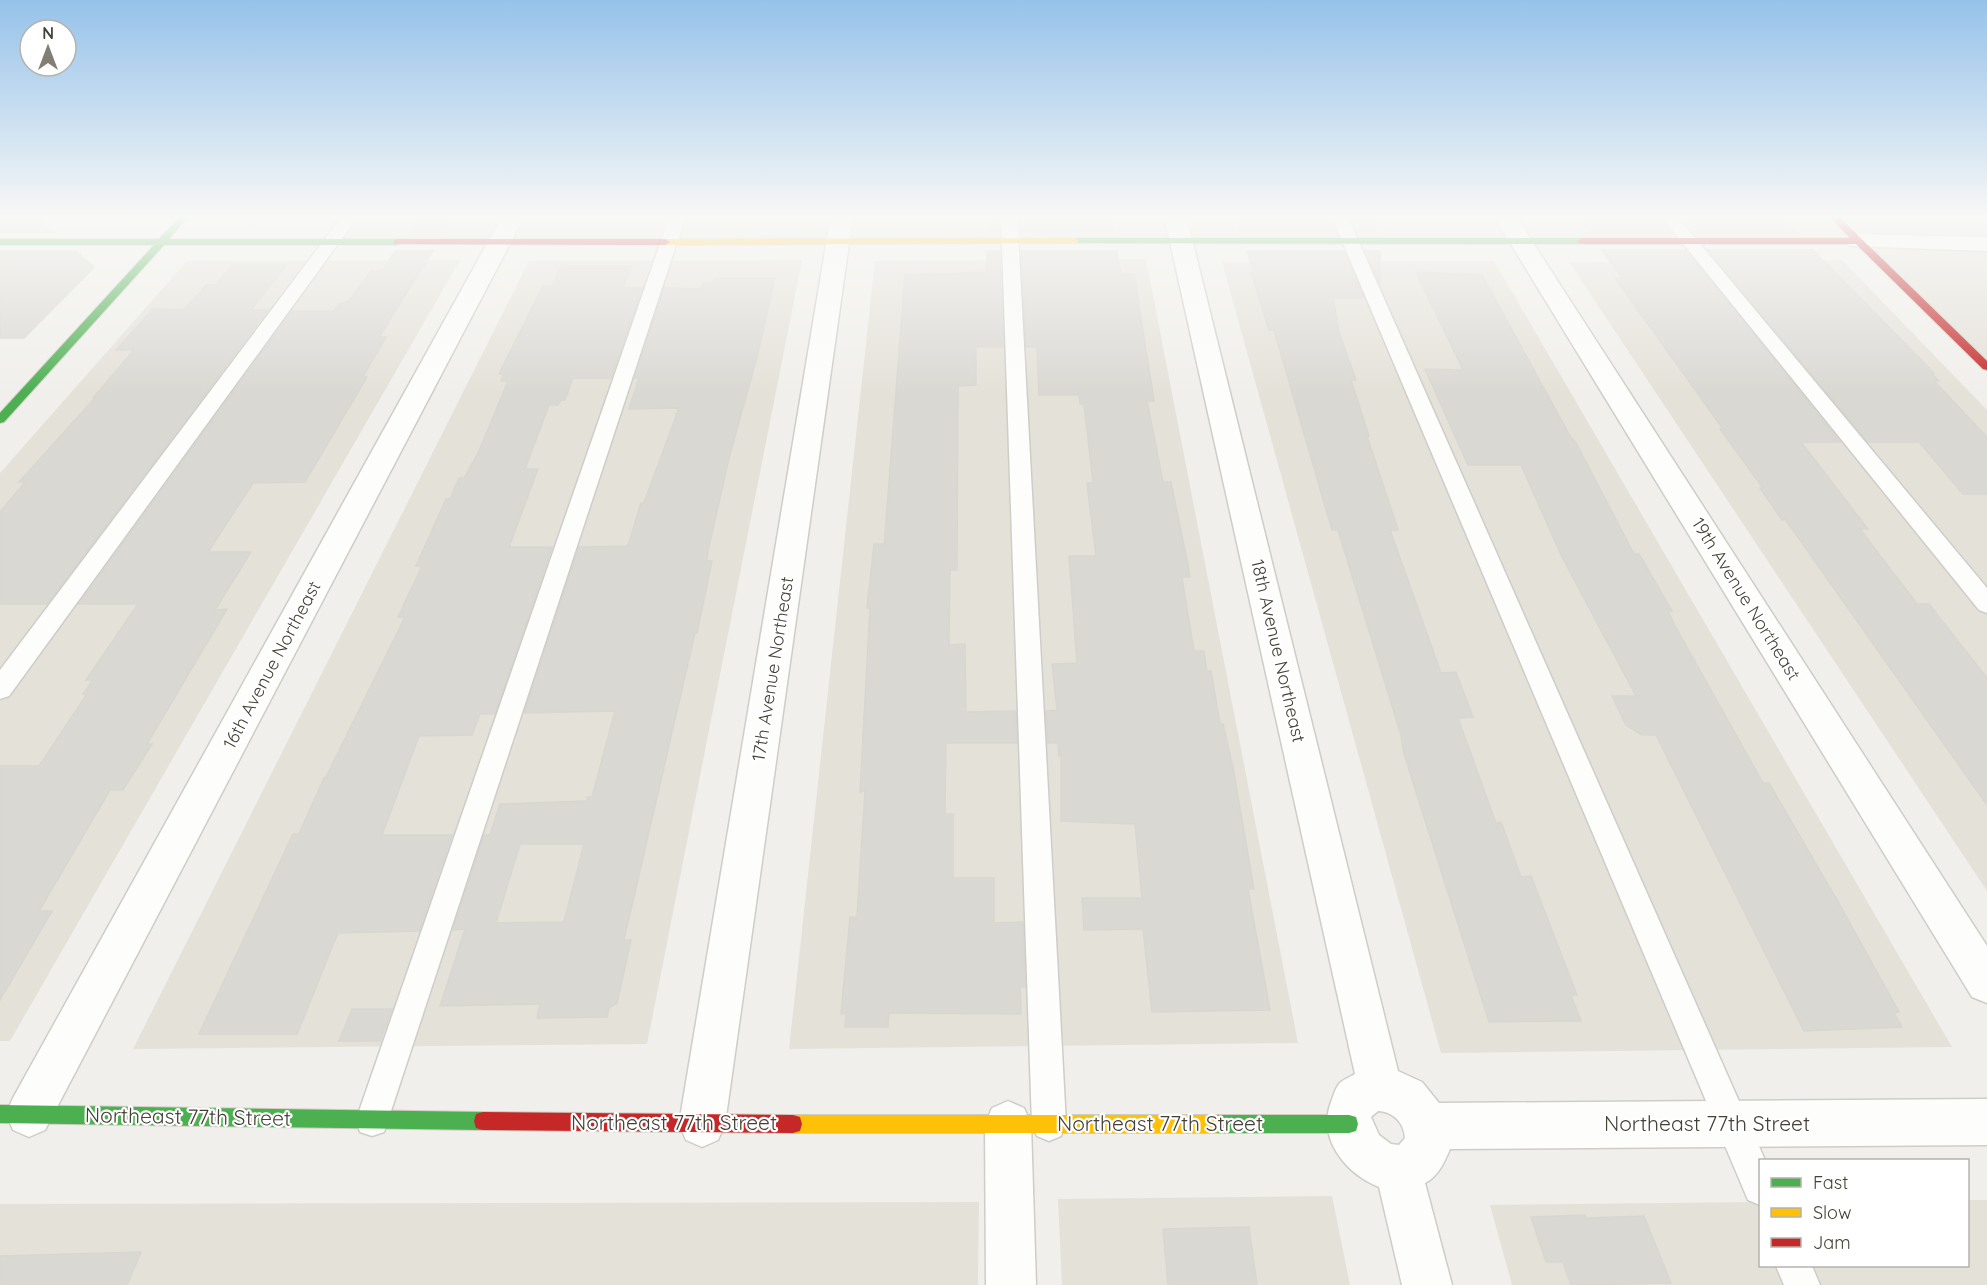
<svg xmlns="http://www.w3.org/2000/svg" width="1987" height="1285" viewBox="0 0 1987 1285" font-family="Quicksand,sans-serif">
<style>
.residential{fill:#e4e1d8}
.commercial{fill:#f2ebde}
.building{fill:#dad8d3;stroke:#d8d6d1;stroke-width:1.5;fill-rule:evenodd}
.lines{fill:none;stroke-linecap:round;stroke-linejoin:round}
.lane-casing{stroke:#cecdc8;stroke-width:3}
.street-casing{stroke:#cecdc8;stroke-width:3}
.fast-casing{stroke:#cfccc2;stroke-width:2}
.slow-casing{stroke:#cfccc2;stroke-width:2}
.jam-casing{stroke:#cfccc2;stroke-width:2}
.lane{fill:#fdfdfc;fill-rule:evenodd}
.street{fill:#fdfdfc;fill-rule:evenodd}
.fast{fill:#4caf50;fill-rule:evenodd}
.slow{fill:#ffc107;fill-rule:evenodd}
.jam{fill:#c62828;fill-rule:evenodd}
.labels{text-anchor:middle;stroke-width:4.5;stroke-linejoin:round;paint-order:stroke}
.street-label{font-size:18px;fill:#464137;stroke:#fff}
.near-street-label{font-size:21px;fill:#464137;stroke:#fff}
</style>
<rect width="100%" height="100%" fill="#f0efeb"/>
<!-- residential -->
<g class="residential">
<path d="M 351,215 L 1987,215 L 1987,367 L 1859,241 L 331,241 Z"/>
<path d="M 1146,259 L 1298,1043 L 789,1049 L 875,261 Z"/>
<path d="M 460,260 L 10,1041 L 0,1041 L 0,473 L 187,261 Z"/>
<path d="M 802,260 L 647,1044 L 133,1049 L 529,261 Z"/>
<path d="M 1842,260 L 1987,410 L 1987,891 L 1569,262 Z"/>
<path d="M 1494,261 L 1952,1047 L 1441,1053 L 1222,262 Z"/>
<path d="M 1332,1196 L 1350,1285 L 1062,1285 L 1058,1199 Z"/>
<path d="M 1968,1200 L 1987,1200 L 1987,1285 L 1512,1285 L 1490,1205 L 1760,1202 L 1760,1266 L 1968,1266 Z"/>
<path d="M 979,1202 L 978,1285 L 0,1285 L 0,1204 Z"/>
</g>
<!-- commercial -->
<g class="commercial">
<path d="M 0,215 L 145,215 L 140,220 L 78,221 L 0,221 Z"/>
<path d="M 234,215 L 341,215 L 336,222 L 238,222 Z"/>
</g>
<!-- building -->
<g class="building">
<path d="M 0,215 L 32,215 L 54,233 L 0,233 Z"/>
<path d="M 420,215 L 455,215 L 444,233 L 408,233 Z"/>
<path d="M 989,215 L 999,215 L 999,232 L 988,232 Z"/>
<path d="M 1019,215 L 1112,215 L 1114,232 L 1020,232 Z"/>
<path d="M 1235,215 L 1329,215 L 1336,232 L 1241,232 Z"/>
<path d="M 1349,215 L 1380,215 L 1380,232 L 1357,232 Z"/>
<path d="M 1576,215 L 1658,215 L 1671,232 L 1589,232 Z"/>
<path d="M 1679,215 L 1778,215 L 1795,232 L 1693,232 Z"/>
<path d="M 1602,250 L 1686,250 L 1840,442 L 1801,442 L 1868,529 L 1860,529 L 1917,604 L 1929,604 L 1987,678 L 1987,805 L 1785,519 L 1782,520 L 1760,488 L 1763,488 L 1720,429 L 1723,429 L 1615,278 L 1622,278 Z"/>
<path d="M 1708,250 L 1813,250 L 1934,373 L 1931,373 L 1939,381 L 1934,381 L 1987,437 L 1987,494 L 1963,494 L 1919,442 L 1868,442 Z"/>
<path d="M 0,251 L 76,251 L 94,267 L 24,338 L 0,338 Z"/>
<path d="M 395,251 L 433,251 L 379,337 L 386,337 L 363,377 L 367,377 L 305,482 L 253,483 L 208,552 L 251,552 L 215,610 L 227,609 L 147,744 L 152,744 L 123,790 L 110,790 L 39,911 L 52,911 L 0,1000 L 0,766 L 39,766 L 87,694 L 83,694 L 93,680 L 86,680 L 138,604 L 79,604 L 292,311 L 334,311 L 339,304 L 349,301 L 371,271 L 382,271 Z"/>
<path d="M 987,251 L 1000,251 L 1003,347 L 976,347 L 976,385 L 958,386 L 957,570 L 950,570 L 949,645 L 965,644 L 966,712 L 1016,711 L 1017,743 L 946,743 L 945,814 L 953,814 L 953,878 L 994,878 L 994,923 L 1023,922 L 1025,987 L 1020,987 L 1021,1014 L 889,1013 L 888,1027 L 845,1027 L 846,1013 L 841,1014 L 850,917 L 857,917 L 865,791 L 860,792 L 870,608 L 867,608 L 874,544 L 884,544 L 885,534 L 905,275 L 986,272 Z"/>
<path d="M 1021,251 L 1117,251 L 1120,271 L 1123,274 L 1134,274 L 1154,401 L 1147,401 L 1163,482 L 1171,482 L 1188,565 L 1190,577 L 1182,577 L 1194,651 L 1204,651 L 1207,672 L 1211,671 L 1220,724 L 1223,724 L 1233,768 L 1254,889 L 1248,889 L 1270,1010 L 1152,1012 L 1143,929 L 1084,930 L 1082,898 L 1142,898 L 1135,824 L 1061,821 L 1061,756 L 1059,756 L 1058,743 L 1048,743 L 1046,711 L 1057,710 L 1052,664 L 1077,663 L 1069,556 L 1096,556 L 1087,483 L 1093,483 L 1084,404 L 1080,404 L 1079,395 L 1039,395 L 1037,347 L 1026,347 Z"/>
<path d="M 1247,251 L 1344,251 L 1364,298 L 1333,298 L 1339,332 L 1356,380 L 1351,380 L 1369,436 L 1367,436 L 1398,530 L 1390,530 L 1441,673 L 1456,672 L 1473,717 L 1458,718 L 1496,823 L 1501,822 L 1521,877 L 1531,876 L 1577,995 L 1571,995 L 1581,1021 L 1489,1022 L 1404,754 L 1401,735 L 1338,530 L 1332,530 L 1274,330 L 1269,330 L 1251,272 L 1254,272 Z"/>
<path d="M 1365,251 L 1380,251 L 1380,284 Z"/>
<path d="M 233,264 L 287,264 L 251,310 L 268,310 L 47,604 L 0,604 L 0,512 L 25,482 L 19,482 L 95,398 L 93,398 L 134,350 L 116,350 L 153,309 L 184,310 L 206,285 L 215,285 Z"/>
<path d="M 561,266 L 632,266 L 623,288 L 642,288 L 611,378 L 573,378 L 565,400 L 561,400 L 558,405 L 549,405 L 525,469 L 538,469 L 509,547 L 552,547 L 495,714 L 480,714 L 472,735 L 419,736 L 382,835 L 452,835 L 419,931 L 338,933 L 297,1034 L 199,1034 L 293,834 L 299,834 L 324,778 L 326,777 L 405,617 L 398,617 L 422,566 L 416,566 L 446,499 L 450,499 L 459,478 L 464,478 L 479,451 L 508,381 L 501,381 L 504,374 L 499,374 L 543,286 L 552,286 Z"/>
<path d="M 1416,272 L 1482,275 L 1570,436 L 1576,443 L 1634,554 L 1639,554 L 1672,611 L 1668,611 L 1674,624 L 1763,783 L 1769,783 L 1841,907 L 1899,1012 L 1894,1013 L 1902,1027 L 1804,1031 L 1656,735 L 1642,735 L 1626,725 L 1612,696 L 1636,696 L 1562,557 L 1521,465 L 1468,465 L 1425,369 L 1463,370 Z"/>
<path d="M 715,278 L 775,278 L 757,357 L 729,458 L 708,551 L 707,561 L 712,561 L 697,633 L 695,633 L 624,940 L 631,940 L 617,1003 L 609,1008 L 607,1017 L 537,1018 L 540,1004 L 440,1006 L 465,929 L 453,930 L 484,835 L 490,835 L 500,804 L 587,801 L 587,797 L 592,797 L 615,711 L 524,713 L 579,547 L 628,546 L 641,503 L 644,503 L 679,408 L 629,409 L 639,378 L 635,378 L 664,288 L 701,289 L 703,283 L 713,283 ZM 520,844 L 584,844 L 564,922 L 496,923 Z"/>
<path d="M 352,1009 L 392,1009 L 380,1041 L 339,1041 Z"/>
<path d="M 1585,1215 L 1586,1218 L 1644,1216 L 1671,1283 L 1571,1285 L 1563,1262 L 1546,1262 L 1531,1217 Z"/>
<path d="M 1249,1227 L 1257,1285 L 1168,1285 L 1163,1229 Z"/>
<path d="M 141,1252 L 127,1285 L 0,1285 L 0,1256 Z"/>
</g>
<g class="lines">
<!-- lane casing -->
<g class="lane-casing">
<g id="lane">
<path d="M 343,215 L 359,215 L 9,696 L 0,699 L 0,670 Z"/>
<path d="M 670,215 L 686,215 L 388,1120 L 384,1132 L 372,1136 L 360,1132 L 356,1120 Z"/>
<path d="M 1001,215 L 1017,215 L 1066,1124 L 1061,1136 L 1049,1141 L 1037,1136 L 1032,1124 Z"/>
<path d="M 1331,215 L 1347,215 L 1765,1160 L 1760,1160 L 1760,1205 L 1748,1200 Z"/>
<path d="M 1660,215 L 1676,215 L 1987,588 L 1987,613 L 1979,610 Z"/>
<path d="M 1776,1266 L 1812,1266 L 1820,1285 L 1784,1285 Z"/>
</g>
</g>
<!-- street casing -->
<g class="street-casing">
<g id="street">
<path d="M 503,215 L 525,215 L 45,1130 L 29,1137 L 13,1130 L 6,1114 L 13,1098 Z"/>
<path d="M 831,215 L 853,215 L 725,1124 L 718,1140 L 702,1147 L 686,1140 L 679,1124 Z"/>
<path d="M 1164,215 L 1186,215 L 1398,1071 L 1422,1082 L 1439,1103 L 1987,1099 L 1987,1145 L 1450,1149 C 1445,1161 1438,1177 1425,1183 L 1452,1285 L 1402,1285 L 1379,1187 C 1346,1174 1317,1139 1331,1102 C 1333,1097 1335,1089 1339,1084 C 1342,1080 1350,1077 1355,1074 ZM 1378,1111 C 1394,1112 1404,1123 1405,1138 L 1399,1145 L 1391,1144 L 1379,1135 L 1371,1117 Z"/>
<path d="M 1493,215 L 1515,215 L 1987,946 L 1987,1003 L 1972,997 Z"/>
<path d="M 1859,234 L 1987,237 L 1987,251 L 1851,246 L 1848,241 L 1851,236 Z"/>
<path d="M 1008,1101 L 1024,1108 L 1031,1124 L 1036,1285 L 986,1285 L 985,1124 L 992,1108 Z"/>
</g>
</g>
<!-- fast casing -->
<g class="fast-casing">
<g id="fast">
<path d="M 181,215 L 190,215 L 169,239 L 397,239 L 402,242 L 397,245 L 164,245 L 4,422 L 0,423 L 0,413 L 154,245 L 0,245 L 0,239 L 159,239 Z"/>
<path d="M 1074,238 L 1582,238 L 1587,241 L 1582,244 L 1071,243 L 1069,241 Z"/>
<path d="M 0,1105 L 483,1112 L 490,1114 L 492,1121 L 490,1128 L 483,1130 L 0,1123 Z"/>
<path d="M 1215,1115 L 1349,1115 L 1356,1117 L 1358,1124 L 1356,1131 L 1349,1133 L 1215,1133 L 1208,1131 L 1206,1124 L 1208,1117 Z"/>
</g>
</g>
<!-- slow casing -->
<g class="slow-casing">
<g id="slow">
<path d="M 1074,238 L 1079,241 L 1077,243 L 665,245 L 660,242 L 665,239 Z"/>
<path d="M 793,1115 L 1215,1115 L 1222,1117 L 1224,1124 L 1222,1131 L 1215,1133 L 793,1133 L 786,1131 L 784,1124 L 786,1117 Z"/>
</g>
</g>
<!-- jam casing -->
<g class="jam-casing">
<g id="jam">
<path d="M 1828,215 L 1837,215 L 1987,361 L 1987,370 L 1983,369 L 1856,244 L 1582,244 L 1577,241 L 1582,238 L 1850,238 Z"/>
<path d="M 397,239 L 665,239 L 670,242 L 665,245 L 394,244 L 394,240 Z"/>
<path d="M 483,1112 L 793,1115 L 800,1117 L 802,1124 L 800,1131 L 793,1133 L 483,1130 L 476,1128 L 474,1121 L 476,1114 Z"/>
</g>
</g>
<!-- lane -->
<use href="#lane" class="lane"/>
<!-- street -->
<use href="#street" class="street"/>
<!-- fast -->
<use href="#fast" class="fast"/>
<!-- slow -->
<use href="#slow" class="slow"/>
<!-- jam -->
<use href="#jam" class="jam"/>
</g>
<!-- sky -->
<linearGradient id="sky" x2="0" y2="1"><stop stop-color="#96c2ea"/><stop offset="0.55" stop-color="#f8f8f6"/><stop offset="1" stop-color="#f8f8f6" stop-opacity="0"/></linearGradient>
<rect width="1987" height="394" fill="url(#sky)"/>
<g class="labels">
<!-- street labels -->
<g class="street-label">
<text transform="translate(1746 599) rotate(58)" y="6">19th Avenue Northeast</text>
<text transform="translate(1278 651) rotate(77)" y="6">18th Avenue Northeast</text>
<text transform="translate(272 665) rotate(-62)" y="6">16th Avenue Northeast</text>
<text transform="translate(773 669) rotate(-81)" y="6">17th Avenue Northeast</text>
</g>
<!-- near-street labels -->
<g class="near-street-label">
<text transform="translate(188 1117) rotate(1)" y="7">Northeast 77th Street</text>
<text x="674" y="1130">Northeast 77th Street</text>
<text x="1160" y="1131">Northeast 77th Street</text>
<text x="1707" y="1131">Northeast 77th Street</text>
</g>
</g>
<!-- legend -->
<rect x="1759" y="1159" width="210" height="108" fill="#ffffff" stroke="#b5b3af" stroke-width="1.5"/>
<rect x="1771" y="1178" width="30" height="9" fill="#4caf50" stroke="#b5b3af" stroke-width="1.5"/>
<text x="1813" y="1189" font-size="18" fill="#464137">Fast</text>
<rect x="1771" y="1208" width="30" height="9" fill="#ffc107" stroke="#b5b3af" stroke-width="1.5"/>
<text x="1813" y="1219" font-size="18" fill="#464137">Slow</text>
<rect x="1771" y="1238" width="30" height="9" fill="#c62828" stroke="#b5b3af" stroke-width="1.5"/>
<text x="1813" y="1249" font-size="18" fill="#464137">Jam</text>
<!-- north arrow -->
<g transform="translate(48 48)"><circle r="28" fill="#ffffff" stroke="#b5b3af" stroke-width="1.5"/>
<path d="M0-4.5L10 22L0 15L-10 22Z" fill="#827e76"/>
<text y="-9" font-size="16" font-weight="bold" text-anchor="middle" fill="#464137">N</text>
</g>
</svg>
